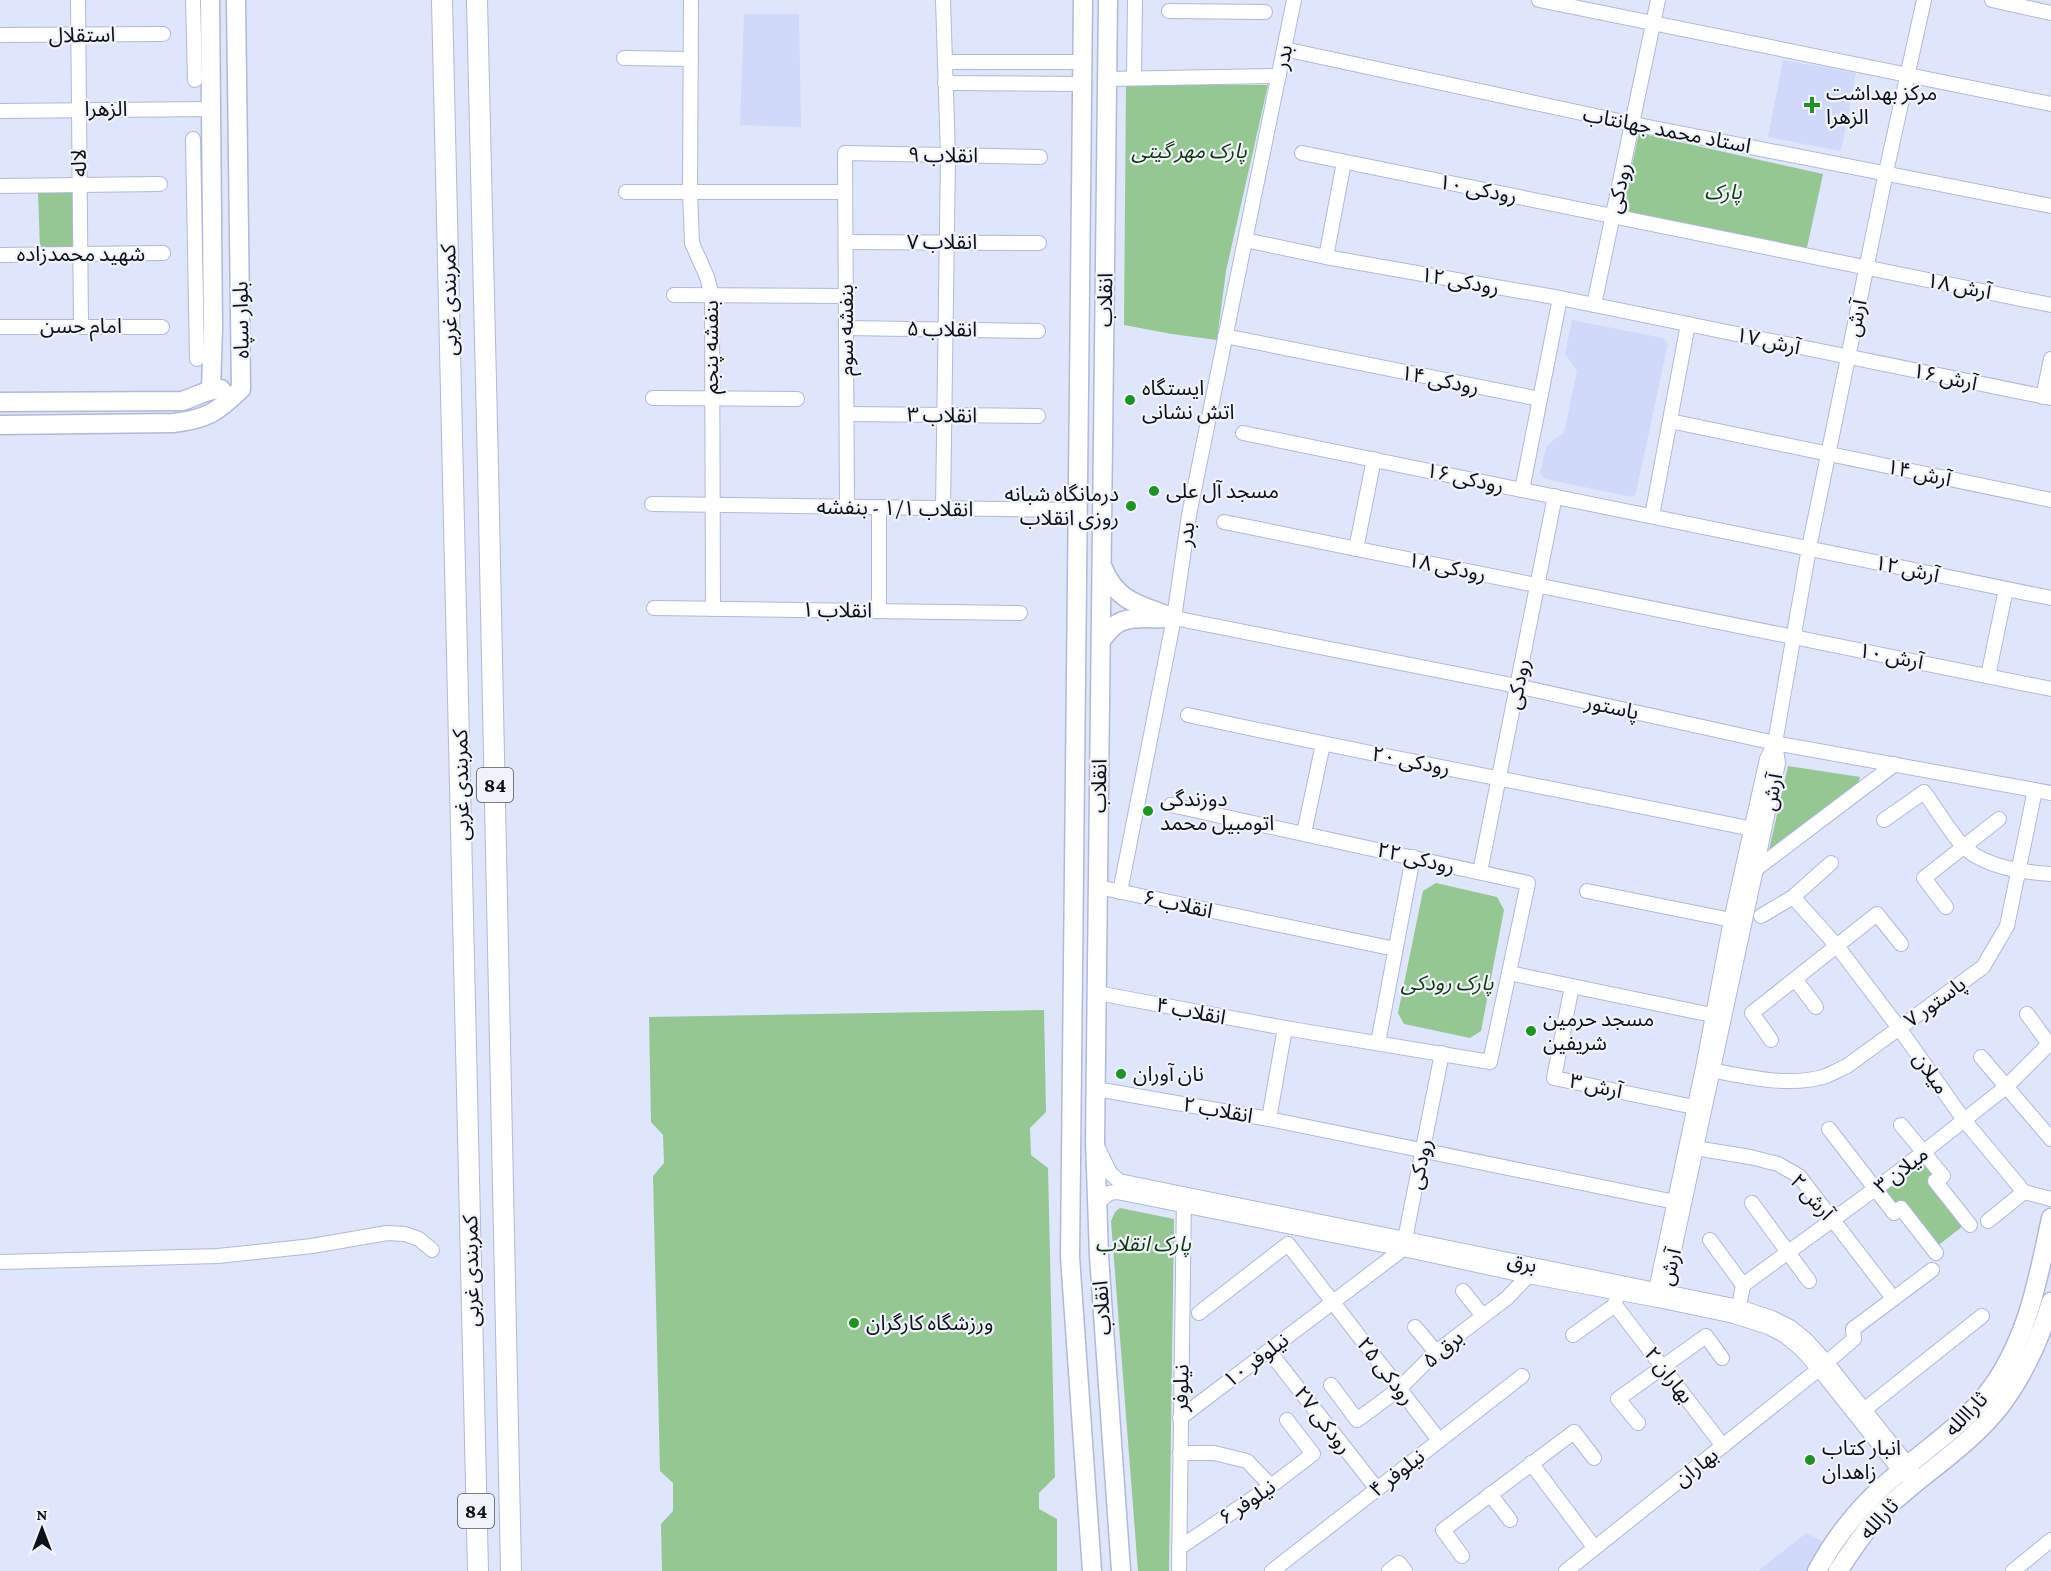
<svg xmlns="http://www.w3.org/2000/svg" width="2051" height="1571" viewBox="0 0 2051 1571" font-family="'Crimson Pro','Noto Sans Arabic',serif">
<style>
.built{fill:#d0d9fa}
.green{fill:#95c792}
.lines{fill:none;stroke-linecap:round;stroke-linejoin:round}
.minor-casing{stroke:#b0b9da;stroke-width:16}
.major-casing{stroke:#b0b9da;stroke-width:21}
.highway-casing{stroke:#b0b9da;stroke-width:22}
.minor{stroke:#fff;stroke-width:14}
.major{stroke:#fff;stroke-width:18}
.highway{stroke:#fff;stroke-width:20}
.poi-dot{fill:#1e9422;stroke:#f1f3fa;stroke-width:2}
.labels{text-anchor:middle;stroke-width:4.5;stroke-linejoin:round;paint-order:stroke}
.shield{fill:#f1f3fa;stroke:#51535e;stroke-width:1.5}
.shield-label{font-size:20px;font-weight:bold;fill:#0d0f1b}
.street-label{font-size:21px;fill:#0d0f1b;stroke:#f1f3fa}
.poi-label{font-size:21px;fill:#0d0f1b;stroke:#f1f3fa;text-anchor:start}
.park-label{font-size:21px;font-style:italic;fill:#103710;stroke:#f1f3fa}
</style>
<rect width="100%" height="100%" fill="#dfe5fa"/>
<!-- built -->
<g class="built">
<path d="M 744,14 L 799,14 L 801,127 L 740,125 Z"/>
<path d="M 1783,60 L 1856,73 L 1841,151 L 1768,137 Z"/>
<path d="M 1572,320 L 1663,338 L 1668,343 L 1636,493 L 1632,497 L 1545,479 L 1540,473 L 1547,445 L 1564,433 L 1577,371 L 1565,354 Z"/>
<path d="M 1806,1533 L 1826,1543 L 1808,1571 L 1758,1571 Z"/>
</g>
<!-- green -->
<g class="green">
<path d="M 1126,85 L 1268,85 L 1226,271 L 1217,340 L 1172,334 L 1124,325 Z"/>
<path d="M 1639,133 L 1823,174 L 1806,252 L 1622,211 Z"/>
<path d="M 77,191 L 78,248 L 40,249 L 38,192 Z"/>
<path d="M 1788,766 L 1860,777 L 1854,795 L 1773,854 L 1769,850 Z"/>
<path d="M 1436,883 L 1497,897 L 1504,910 L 1481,1031 L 1470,1038 L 1404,1024 L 1398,1013 L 1423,891 Z"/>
<path d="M 1044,1010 L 1046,1112 L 1030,1128 L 1031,1155 L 1048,1168 L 1055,1477 L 1039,1493 L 1039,1509 L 1057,1519 L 1057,1571 L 662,1571 L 661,1524 L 673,1511 L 673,1483 L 660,1471 L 653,1176 L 664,1163 L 663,1135 L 651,1122 L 649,1017 Z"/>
<path d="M 1924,1159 L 1937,1174 L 1928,1182 L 1963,1226 L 1936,1247 L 1902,1201 L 1895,1206 L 1883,1190 Z"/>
<path d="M 1120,1208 L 1174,1219 L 1169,1571 L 1138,1571 L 1111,1221 L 1115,1212 Z"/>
</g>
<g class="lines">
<!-- minor casing -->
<g class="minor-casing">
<g id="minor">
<path d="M 78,0 L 81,326"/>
<path d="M 193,0 L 195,80"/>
<path d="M 691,0 L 690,192 L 692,243 L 707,277 L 712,296 L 713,609"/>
<path d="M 1539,0 L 2051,104"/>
<path d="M 1992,0 L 2051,13"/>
<path d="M 1169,11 L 1265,12"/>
<path d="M 0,35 L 163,34"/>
<path d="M 1284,49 L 1633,124 L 2051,206"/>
<path d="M 624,58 L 691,59"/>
<path d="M 945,62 L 1082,62"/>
<path d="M 1134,78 L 1135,0"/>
<path d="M 1107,79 L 1279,76"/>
<path d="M 945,83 L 1082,84"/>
<path d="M 0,111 L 211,109"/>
<path d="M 193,139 L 197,359"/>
<path d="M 1302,153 L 2051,305"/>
<path d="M 0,186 L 160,184"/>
<path d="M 626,192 L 845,192"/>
<path d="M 1245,240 L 1326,257 L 1560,298 L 2051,398"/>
<path d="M 846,242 L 1039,243"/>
<path d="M 0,255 L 163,253"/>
<path d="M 1326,257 L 1344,162"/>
<path d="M 674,295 L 846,296"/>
<path d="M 1594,305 L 1658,0"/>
<path d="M 0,327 L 162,327"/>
<path d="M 846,328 L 1038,331"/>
<path d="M 1225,336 L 1540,399"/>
<path d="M 2043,397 L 2051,359"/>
<path d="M 653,398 L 797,399"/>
<path d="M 847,414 L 1038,416"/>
<path d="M 1670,421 L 2051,500"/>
<path d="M 1243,433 L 2051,598"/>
<path d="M 1522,490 L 1560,298"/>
<path d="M 652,504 L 1077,510"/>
<path d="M 847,506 L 845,153 L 1040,157"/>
<path d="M 879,507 L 879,610"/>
<path d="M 943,509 L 948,156 L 943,0"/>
<path d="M 1652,516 L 1688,324"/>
<path d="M 1224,522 L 2051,689"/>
<path d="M 1356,549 L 1374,459"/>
<path d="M 654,608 L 1020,613"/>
<path d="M 1174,618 L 1517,686 L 1775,743 L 2051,793"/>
<path d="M 1988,676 L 2006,589"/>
<path d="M 1188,715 C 1375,756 1564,790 1752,829"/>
<path d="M 1884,820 L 1924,792 C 1937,809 1951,835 1966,849 C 1989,868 2023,872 2051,874"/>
<path d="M 1304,833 L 1323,744"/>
<path d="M 1756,869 L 1895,764"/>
<path d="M 1480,872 L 1555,496"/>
<path d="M 1098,887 L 1395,949"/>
<path d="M 1587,891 L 1731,920"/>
<path d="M 1120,892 L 1174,618 L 1189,515 L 1294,0"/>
<path d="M 1793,897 L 1837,946 L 1899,1028 L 1964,1120 L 2024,1192"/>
<path d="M 1946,907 L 1924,878 L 1999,819"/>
<path d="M 1761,916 L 1793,897 L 1831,863"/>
<path d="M 1509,973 L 1712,1015"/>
<path d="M 1795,979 L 1816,1007"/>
<path d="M 1572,986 L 1554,1078 L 1694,1107"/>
<path d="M 1097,993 L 1285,1028 L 1490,1062 L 1528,883 L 1171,805"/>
<path d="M 1771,1040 L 1752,1013 L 1877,914 L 1901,944"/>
<path d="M 1378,1043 L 1413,857"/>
<path d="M 1981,1057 L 2051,1139"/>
<path d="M 1706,1069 C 1743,1076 1789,1088 1826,1076 C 1833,1073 1840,1069 1847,1066 L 1983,967 L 2007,926 L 2035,790"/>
<path d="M 1096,1089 L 1269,1119 L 1675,1202"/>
<path d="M 1269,1119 L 1285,1028"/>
<path d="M 1901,1125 L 1943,1176 L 1935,1181 L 1970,1225"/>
<path d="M 1829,1129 L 1894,1213 L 1901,1208 L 1936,1253"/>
<path d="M 1097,1146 L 1110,1173 L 1119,1181 L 1739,1307 L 1772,1318 L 1790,1327 L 1806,1340 L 1827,1363 L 1909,1466 L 1912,1472"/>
<path d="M 1689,1147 L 1750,1157 L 1778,1164 L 1799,1176 L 1893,1298"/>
<path d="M 2024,1192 L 2051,1199"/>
<path d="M 1752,1203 L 1809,1281"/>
<path d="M 1097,1204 L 1109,1193 L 1117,1192 L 1403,1249 L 1528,1276 L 1658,1300 L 1734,1316 L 1768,1327 L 1784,1335 L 1800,1348 L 1819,1369 L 1901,1472 L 1907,1476"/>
<path d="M 1988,1221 L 2024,1192"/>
<path d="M 1710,1240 L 1743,1285 L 1739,1307"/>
<path d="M 0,1262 L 218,1256 L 312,1246 L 387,1233 L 405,1234 L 419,1239 L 432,1250"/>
<path d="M 1743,1285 L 1897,1173 L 2006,1087 L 2049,1044 L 2027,1014"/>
<path d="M 1463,1291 L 1483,1316"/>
<path d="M 1661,1297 L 1665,1292 L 1756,869 L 1778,763 L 1775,743"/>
<path d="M 1658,1300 L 1656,1290 L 1703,1068 L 1731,920 L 1767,759 L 1775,743 L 1809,548 L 1886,172 L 1924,0"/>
<path d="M 1615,1305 L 1723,1446"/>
<path d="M 1199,1313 L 1288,1244 L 1439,1440"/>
<path d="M 1415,1327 L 1436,1352"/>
<path d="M 1573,1335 L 1615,1305 L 1616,1298"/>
<path d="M 1269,1351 L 1377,1489"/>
<path d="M 1331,1385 L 1357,1420 L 1399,1389 L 1436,1352 L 1507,1298 L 1528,1276"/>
<path d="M 1864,1410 L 1982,1316"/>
<path d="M 1180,1418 L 1403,1249 L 1442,1053"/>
<path d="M 1638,1423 L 1618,1399 L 1706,1336 L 1722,1358"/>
<path d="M 1180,1453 L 1214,1453 L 1247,1461 L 1271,1486"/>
<path d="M 1531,1463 L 1594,1547"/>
<path d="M 1490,1494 L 1510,1520"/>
<path d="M 1179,1548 L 1271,1486 L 1313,1454 L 1287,1420"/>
<path d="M 1462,1556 L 1443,1530 L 1574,1432 L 1594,1458"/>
<path d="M 1179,1571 L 1184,1197"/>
<path d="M 1272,1571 L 1522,1376"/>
<path d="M 1389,1571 L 1399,1563 L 1405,1571"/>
<path d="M 1566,1571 L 1819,1369 L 1854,1339 L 1853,1329 L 1932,1270"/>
<path d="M 2013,1571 L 2051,1540"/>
</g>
</g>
<!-- major casing -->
<g class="major-casing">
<g id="major">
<path d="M 210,0 L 213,329 L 211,389"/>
<path d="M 1083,0 L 1070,1257 L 1092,1571"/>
<path d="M 1108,0 L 1095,1141 L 1099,1256 L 1121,1571"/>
<path d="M 0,402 L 182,401 C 196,397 207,389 221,389"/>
<path d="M 0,425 L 173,423 C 207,419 216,413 241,389 L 236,0"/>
<path d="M 1103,568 C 1117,603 1142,605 1174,618"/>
<path d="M 1101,640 C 1105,636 1109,630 1114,626 C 1126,615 1151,619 1166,618"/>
<path d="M 1817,1571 C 1832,1543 1854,1514 1877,1492 C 1912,1458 1955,1433 1986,1395 C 2027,1343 2038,1280 2051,1218"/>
<path d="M 1838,1571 C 1854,1547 1870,1522 1892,1503 C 1928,1470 1971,1444 2001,1405 C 2025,1373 2040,1339 2051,1302"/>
</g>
</g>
<!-- highway casing -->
<g class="highway-casing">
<g id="highway">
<path d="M 442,0 L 478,1571"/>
<path d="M 477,0 L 488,467 L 511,1571"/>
</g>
</g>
<!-- minor -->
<use href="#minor" class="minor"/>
<!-- major -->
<use href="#major" class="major"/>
<!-- highway -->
<use href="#highway" class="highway"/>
</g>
<!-- markers -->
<g class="poi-dot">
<path d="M1809 96h6v6h6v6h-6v6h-6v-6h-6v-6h6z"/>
<circle cx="1130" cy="400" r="6"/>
<circle cx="1154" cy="491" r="6"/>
<circle cx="1131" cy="506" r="6"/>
<circle cx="1148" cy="811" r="6"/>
<circle cx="1531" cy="1031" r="6"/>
<circle cx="1121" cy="1074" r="6"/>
<circle cx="854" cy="1323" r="6"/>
<circle cx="1810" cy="1460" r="6"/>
</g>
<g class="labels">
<!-- shield labels -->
<g class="shield">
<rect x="477" y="768" width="36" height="34" rx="4.5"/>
<rect x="458" y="1494" width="36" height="34" rx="4.5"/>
</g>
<g class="shield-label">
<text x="495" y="792">84</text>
<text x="476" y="1518">84</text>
</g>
<!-- street labels -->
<g class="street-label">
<text transform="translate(82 35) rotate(-1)" y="7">استقلال</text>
<text transform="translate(1283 57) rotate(-78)" y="7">بدر</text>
<text x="106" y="116">الزهرا</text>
<text transform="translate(1667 130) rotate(11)" y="7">استاد محمد جهانتاب</text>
<text transform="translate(943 155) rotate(1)" y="7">انقلاب ۹</text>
<text transform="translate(79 163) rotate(-91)" y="7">لاله</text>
<text transform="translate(1619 188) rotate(-78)" y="7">رودکی</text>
<text transform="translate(1478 189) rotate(11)" y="7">رودکی ۱۰</text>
<text x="942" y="249">انقلاب ۷</text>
<text x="81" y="261">شهید محمدزاده</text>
<text transform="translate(1460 281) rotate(10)" y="7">رودکی ۱۲</text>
<text transform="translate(1959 286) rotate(11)" y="7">آرش ۱۸</text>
<text transform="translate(449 300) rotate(-91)" y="7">کمربندی غربی</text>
<text transform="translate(1105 300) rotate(-89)" y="7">انقلاب</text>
<text transform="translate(1856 318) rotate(-78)" y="7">آرش</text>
<text transform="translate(241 320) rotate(-91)" y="7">بلوار سپاه</text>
<text x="81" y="333">امام حسن</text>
<text transform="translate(942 329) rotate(1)" y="7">انقلاب ۵</text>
<text transform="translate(846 330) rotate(-90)" y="7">بنفشه سوم</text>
<text transform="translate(1768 341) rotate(12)" y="7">آرش ۱۷</text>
<text transform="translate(711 347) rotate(-90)" y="7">بنفشه پنجم</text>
<text transform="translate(1945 377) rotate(12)" y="7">آرش ۱۶</text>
<text transform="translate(1440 380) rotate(11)" y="7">رودکی ۱۴</text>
<text transform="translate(942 415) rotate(1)" y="7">انقلاب ۳</text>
<text transform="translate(1919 473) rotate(12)" y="7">آرش ۱۴</text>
<text transform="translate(1465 478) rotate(12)" y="7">رودکی ۱۶</text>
<text transform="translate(895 508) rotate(1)" y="7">انقلاب ۱/۱ - بنفشه</text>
<text transform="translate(1186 534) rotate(-82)" y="7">بدر</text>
<text transform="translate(1447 567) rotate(11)" y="7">رودکی ۱۸</text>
<text transform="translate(1907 569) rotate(12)" y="7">آرش ۱۲</text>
<text transform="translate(837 610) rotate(1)" y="7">انقلاب ۱</text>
<text transform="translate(1891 656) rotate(11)" y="7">آرش ۱۰</text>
<text transform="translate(1518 684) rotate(-79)" y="7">رودکی</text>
<text transform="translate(1612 707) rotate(12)" y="7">پاستور</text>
<text transform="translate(1411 761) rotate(11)" y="7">رودکی ۲۰</text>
<text transform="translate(461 785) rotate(-91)" y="7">کمربندی غربی</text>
<text transform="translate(1099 786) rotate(-89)" y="7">انقلاب</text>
<text transform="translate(1772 792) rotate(-79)" y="7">آرش</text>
<text transform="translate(1416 858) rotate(13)" y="7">رودکی ۲۲</text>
<text transform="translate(1178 904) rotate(12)" y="7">انقلاب ۶</text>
<text transform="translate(1935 1002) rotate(-36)" y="7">پاستور ۷</text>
<text transform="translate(1191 1011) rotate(11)" y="7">انقلاب ۴</text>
<text transform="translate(1931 1073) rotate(55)" y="7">میلان</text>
<text transform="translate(1596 1086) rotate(12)" y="7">آرش ۳</text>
<text transform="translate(1218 1110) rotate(10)" y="7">انقلاب ۲</text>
<text transform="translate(1420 1164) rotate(-78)" y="7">رودکی</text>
<text transform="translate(1901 1170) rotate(-38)" y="7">میلان ۳</text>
<text transform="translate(1812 1197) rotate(48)" y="7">آرش ۲</text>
<text transform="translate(1522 1263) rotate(11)" y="7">برق</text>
<text transform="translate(1670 1267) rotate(-76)" y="7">آرش</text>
<text transform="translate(471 1271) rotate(-91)" y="7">کمربندی غربی</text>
<text transform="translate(1102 1308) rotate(-94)" y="7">انقلاب</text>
<text transform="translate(1443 1349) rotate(-40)" y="7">برق ۵</text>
<text transform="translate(1256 1360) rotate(-37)" y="7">نیلوفر ۱۰</text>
<text transform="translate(1386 1371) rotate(52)" y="7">رودکی ۲۵</text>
<text transform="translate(1669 1375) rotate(52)" y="7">بهاران ۲</text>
<text transform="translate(1181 1388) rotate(-89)" y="7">نیلوفر</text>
<text transform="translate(1966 1414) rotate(-46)" y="7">ثاراالله</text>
<text transform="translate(1323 1420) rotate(52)" y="7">رودکی ۲۷</text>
<text transform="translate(1696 1467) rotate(-38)" y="7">بهاران</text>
<text transform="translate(1397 1473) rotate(-38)" y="7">نیلوفر ۴</text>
<text transform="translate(1247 1502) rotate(-34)" y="7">نیلوفر ۶</text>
<text transform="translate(1879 1519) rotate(-47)" y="7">ثارالله</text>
</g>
<!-- poi labels -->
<g class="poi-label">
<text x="1826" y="100">مرکز بهداشت<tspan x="1826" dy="24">الزهرا</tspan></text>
<text x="1142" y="395">ایستگاه<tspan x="1142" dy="24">اتش نشانی</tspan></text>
<text x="1166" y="498">مسجد آل علی</text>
<text x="1119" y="501" text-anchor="end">درمانگاه شبانه<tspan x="1119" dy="24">روزی انقلاب</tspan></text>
<text x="1160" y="806">دوزندگی<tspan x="1160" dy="24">اتومبیل محمد</tspan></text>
<text x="1543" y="1026">مسجد حرمین<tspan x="1543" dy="24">شریفین</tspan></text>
<text x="1133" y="1081">نان آوران</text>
<text x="866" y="1330">ورزشگاه کارگران</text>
<text x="1822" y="1455">انبار کتاب<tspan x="1822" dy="24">زاهدان</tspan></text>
</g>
<!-- park labels -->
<g class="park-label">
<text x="1189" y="158">پارک مهر گیتی</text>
<text x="1723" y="199">پارک</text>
<text x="1447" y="990">پارک رودکی</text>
<text x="1143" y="1251">پارک انقلاب</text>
</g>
</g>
<!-- north arrow -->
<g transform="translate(42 1529)" stroke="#f1f3fa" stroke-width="4.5" paint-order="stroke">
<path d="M0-4.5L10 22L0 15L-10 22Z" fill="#0d0f1b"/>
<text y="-9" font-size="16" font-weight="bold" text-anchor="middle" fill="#0d0f1b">N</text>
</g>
</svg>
